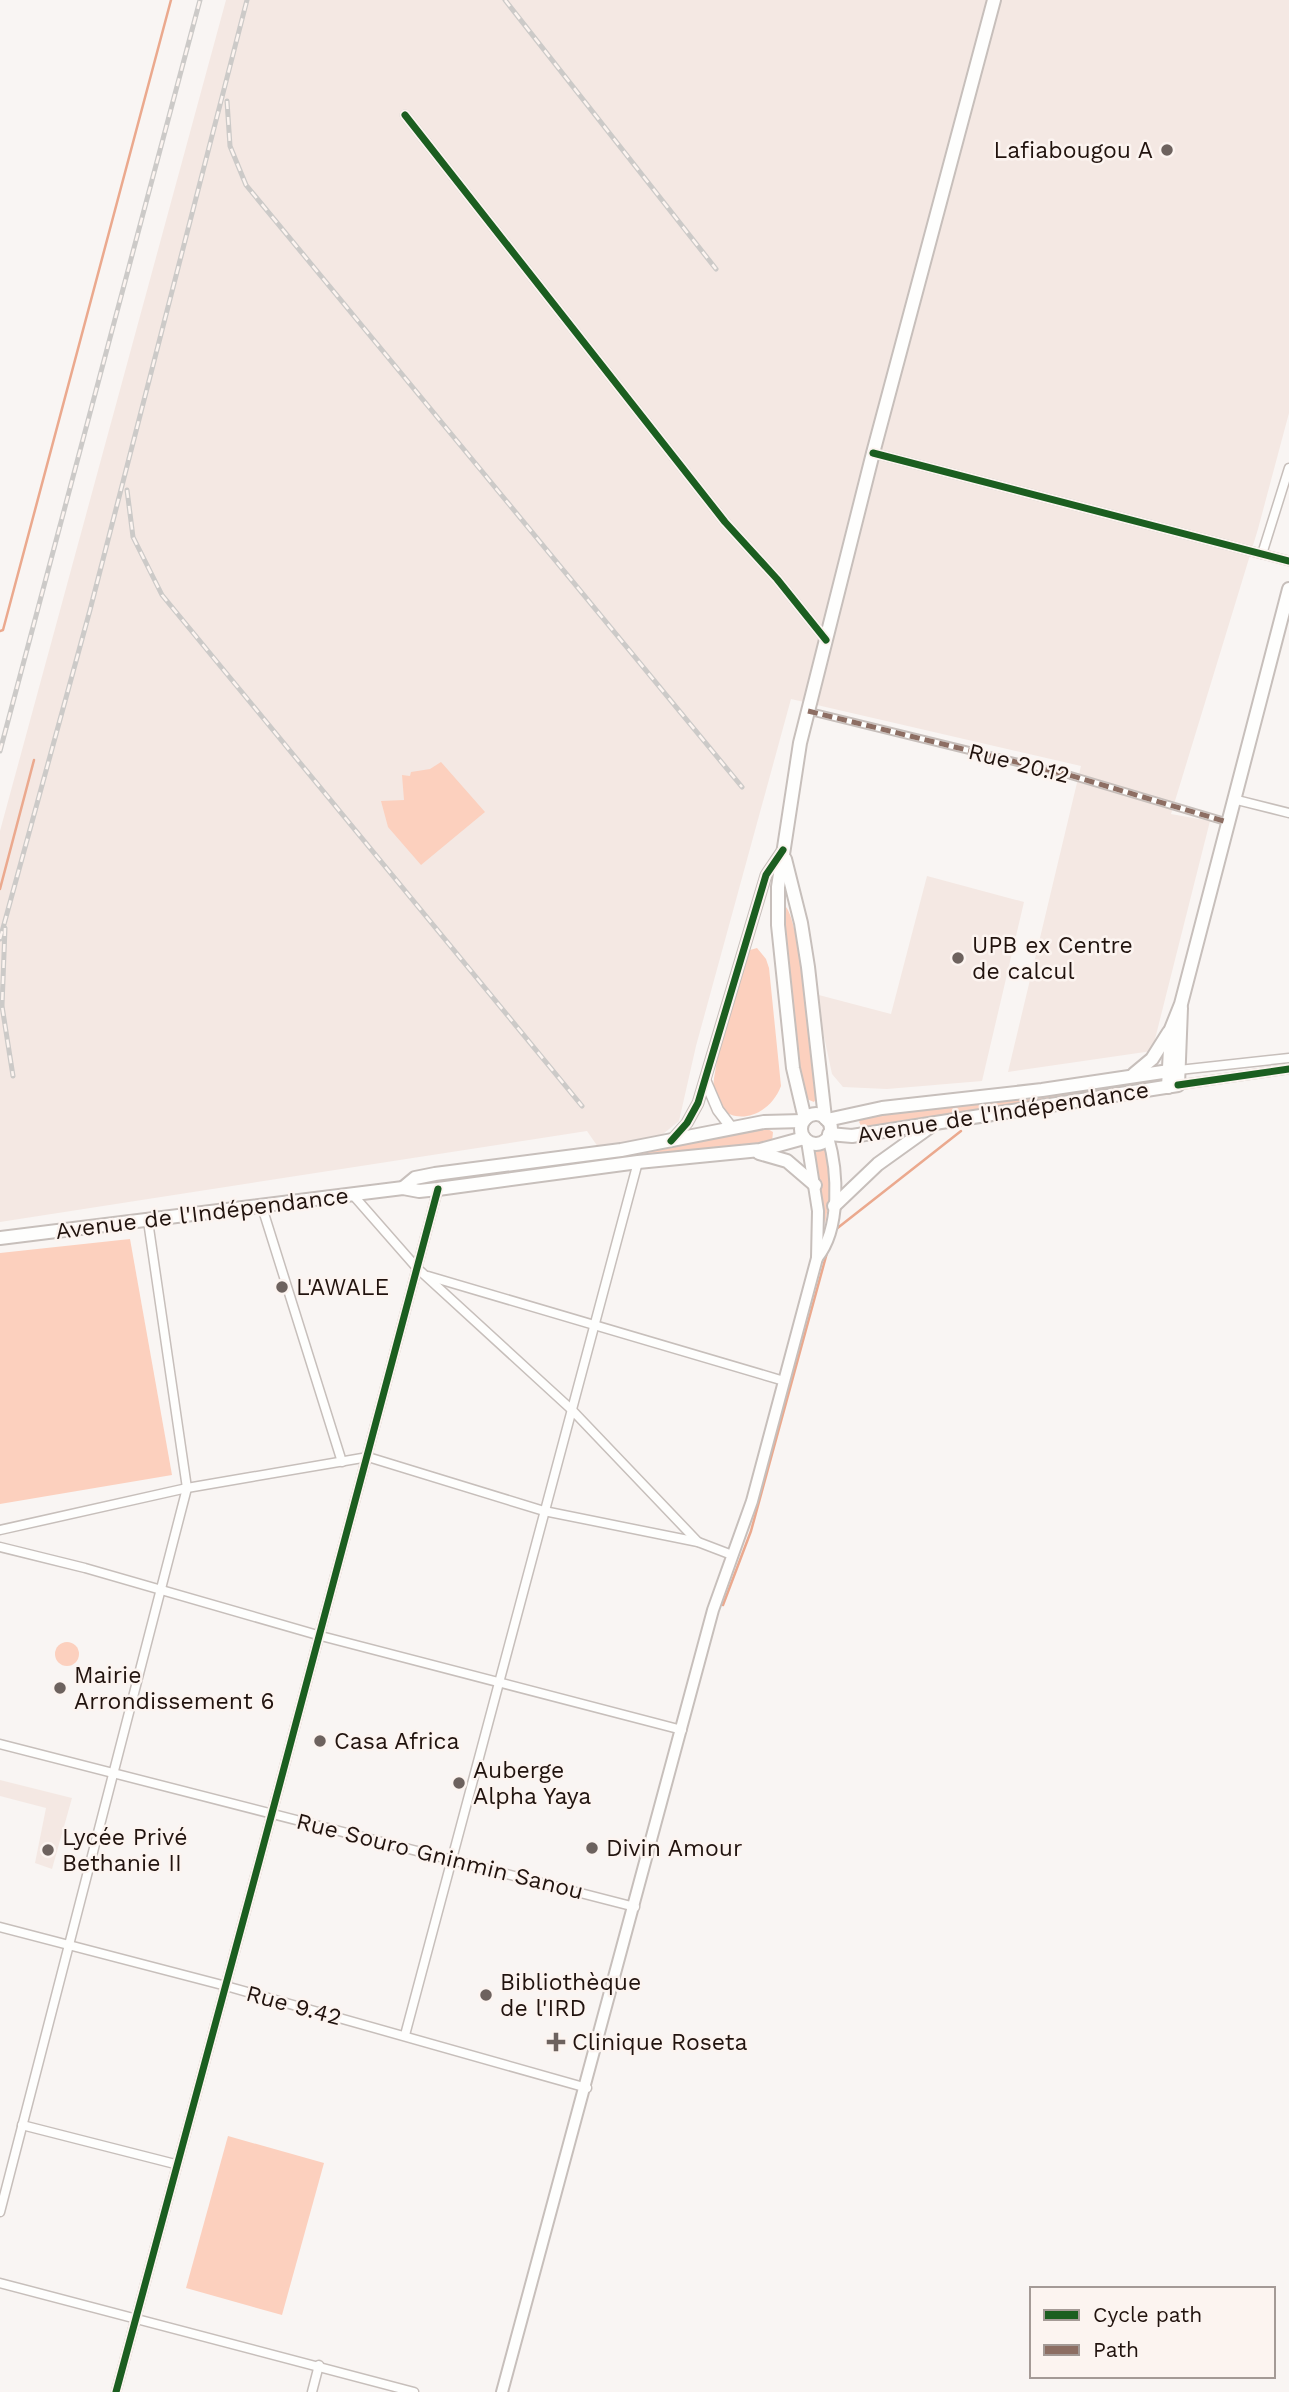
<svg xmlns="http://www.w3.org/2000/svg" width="1289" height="2392" viewBox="0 0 1289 2392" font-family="'Work Sans',sans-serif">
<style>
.built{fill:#f4e8e3}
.green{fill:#fcd0be}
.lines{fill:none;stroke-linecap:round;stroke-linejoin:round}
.stream{stroke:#eba98e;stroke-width:2.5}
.pedestrian-casing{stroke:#c7bfbb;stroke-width:9}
.minor-casing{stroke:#c7bfbb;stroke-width:11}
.tertiary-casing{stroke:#c7bfbb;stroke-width:13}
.secondary-casing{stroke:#c7bfbb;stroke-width:14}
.trunk-casing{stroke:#c7bfbb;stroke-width:16}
.pedestrian{stroke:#fefefd;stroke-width:5}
.minor{stroke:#fefefd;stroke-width:8}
.tertiary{stroke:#fefefd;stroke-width:10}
.secondary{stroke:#fefefd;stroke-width:10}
.trunk{stroke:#fefefd;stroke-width:12}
.rail-casing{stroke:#cccac8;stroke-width:5}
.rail{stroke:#fcf4f0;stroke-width:2.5;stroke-dasharray:8;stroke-linecap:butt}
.quiet{stroke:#8d6e63;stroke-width:5;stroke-dasharray:10 5;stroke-linecap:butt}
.cycleway-casing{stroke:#fcf4f0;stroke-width:11}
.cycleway{stroke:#1b5e20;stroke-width:7}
.poi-dot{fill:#6d625e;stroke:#fcf4f0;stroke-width:2.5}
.labels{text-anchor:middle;stroke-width:5;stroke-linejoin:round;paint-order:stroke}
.poi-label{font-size:23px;fill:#21130e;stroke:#fcf4f0;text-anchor:start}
.street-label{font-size:23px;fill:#21130e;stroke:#fcf4f0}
</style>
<rect width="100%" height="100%" fill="#f9f5f3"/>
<!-- built -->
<g class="built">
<path d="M 226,0 L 1289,0 L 1289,413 L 1258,529 L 1171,814 L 1210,821 L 1152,1051 L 1008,1072 L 1081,766 L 791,699 L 696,1046 L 679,1121 L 663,1134 L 598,1147 L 587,1131 L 0,1222 L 0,831 Z"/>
<path d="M 927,876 L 1024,902 L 982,1081 L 887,1089 L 843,1087 L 832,1074 L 815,994 L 891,1014 Z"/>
<path d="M 0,1780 L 72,1798 L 52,1869 L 35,1863 L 46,1808 L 0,1796 Z"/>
</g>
<!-- green -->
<g class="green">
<path d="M 441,762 L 485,812 L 421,865 L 388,827 L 381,801 L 404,800 L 402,775 L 410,776 L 411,772 L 430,769 Z"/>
<path d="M 785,906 C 799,916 816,1065 820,1092 L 814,1102 L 802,1097 L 782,908 Z"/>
<path d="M 757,948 L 766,959 L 769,968 L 781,1086 C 765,1128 708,1128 714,1078 C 720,1037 736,996 746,956 L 750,950 Z"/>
<path d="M 1160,1079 L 1160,1082 L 863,1129 L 859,1122 L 865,1114 L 994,1103 Z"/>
<path d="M 760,1129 L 766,1128 L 773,1132 L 772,1142 L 458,1180 L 631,1154 Z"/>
<path d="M 826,1147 L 832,1183 L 825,1224 L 811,1150 Z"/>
<path d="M 130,1239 L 172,1475 L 0,1504 L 0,1253 Z"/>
<circle cx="67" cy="1654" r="12"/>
<path d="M 228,2136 L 324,2163 L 282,2315 L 186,2288 Z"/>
</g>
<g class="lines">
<!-- stream -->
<g class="stream">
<path d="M 0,631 L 3,630 L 171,0"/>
<path d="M 0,889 L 34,760"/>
<path d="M 835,1230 L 961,1131"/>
<path d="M 723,1605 L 751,1531 L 828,1249"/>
</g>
<!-- pedestrian casing -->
<g class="pedestrian-casing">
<path id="pedestrian" d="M 808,711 L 1069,775 L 1227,822"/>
</g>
<!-- minor casing -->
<g class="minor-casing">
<g id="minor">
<path d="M 405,115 L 725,522 L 777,579 L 826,640"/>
<path d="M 873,453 L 1289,561"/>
<path d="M 1262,554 L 1289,468"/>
<path d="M 1233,799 L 1289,813"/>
<path d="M 1179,1070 L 1289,1058"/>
<path d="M 1178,1085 L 1289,1069"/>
<path d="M 353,1195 L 417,1268 L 572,1410 L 698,1542"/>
<path d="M 262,1207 L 342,1462"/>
<path d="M 428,1276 L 784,1381"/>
<path d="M 0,1530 L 187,1488 L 368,1457 L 544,1511 L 698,1542 L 732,1555"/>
<path d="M 0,1547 L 85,1568 L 321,1636 L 682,1730"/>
<path d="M 0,1744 L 635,1907"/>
<path d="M 0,1927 L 226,1986 L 587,2088"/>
<path d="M 405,2035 L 638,1162"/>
<path d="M 22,2125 L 175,2164"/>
<path d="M 0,2212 L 187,1488 L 148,1221"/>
<path d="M 0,2283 L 414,2392"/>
<path d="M 116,2392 C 224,1991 333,1591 438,1189"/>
<path d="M 312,2392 L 319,2365"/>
</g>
</g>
<!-- tertiary casing -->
<g class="tertiary-casing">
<g id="tertiary">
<path d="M 706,1082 L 718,1110 L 731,1127"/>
<path d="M 671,1141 L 687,1123 L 698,1103 L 766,875 L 782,851"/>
</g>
</g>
<!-- secondary casing -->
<g class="secondary-casing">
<g id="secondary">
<path d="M 817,1258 C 841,1229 838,1171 828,1137"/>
<path d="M 502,2392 L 713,1610 L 752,1501 L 817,1258 L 818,1211 L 807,1141"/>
</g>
</g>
<!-- trunk casing -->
<g class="trunk-casing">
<g id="trunk">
<path d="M 785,859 L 801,923 L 808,967 L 825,1118"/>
<path d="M 1134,1074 L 1152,1059 L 1169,1032"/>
<path d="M 1168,1087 L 1171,1029 L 1181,1004 L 1289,589"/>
<circle cx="816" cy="1129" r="15"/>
<path d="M 805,1119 L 793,1068 L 778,925 L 778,887 L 800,743 L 873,453 L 994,0"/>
<path d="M 827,1120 L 882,1108 L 1042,1090 L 1176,1070"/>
<path d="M 829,1134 L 852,1136 L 1178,1085 L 1181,1008"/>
<path d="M 759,1153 L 787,1161 L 815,1185"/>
<path d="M 403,1188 L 415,1178 L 435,1174 L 621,1150 L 764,1122 L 803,1121"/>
<path d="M 834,1206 L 878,1164 L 931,1126"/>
<path d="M 0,1238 L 403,1188 L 419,1191 L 438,1189 L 638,1162 L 760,1150 L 804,1138"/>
</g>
</g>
<!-- pedestrian -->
<use href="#pedestrian" class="pedestrian"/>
<!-- minor -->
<use href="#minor" class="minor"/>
<!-- tertiary -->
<use href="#tertiary" class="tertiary"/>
<!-- secondary -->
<use href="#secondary" class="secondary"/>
<!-- trunk -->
<use href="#trunk" class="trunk"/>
<!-- rail casing -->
<g class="rail-casing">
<g id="rail">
<path d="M 505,0 L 716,269"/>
<path d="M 227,101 L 230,146 L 246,185 L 742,787"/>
<path d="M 127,490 L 133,537 L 162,595 L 582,1106"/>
<path d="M 0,751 L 200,0"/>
<path d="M 5,928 L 2,1006 L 13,1076"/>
<path d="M 0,939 L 90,610 L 247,0"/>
</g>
</g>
<!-- rail -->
<use href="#rail" class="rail"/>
<!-- quiet -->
<path class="quiet" d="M 808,711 L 1069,775 L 1227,822"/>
<!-- cycleway casing -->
<g class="cycleway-casing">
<g id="cycleway">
<path d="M 405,115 L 725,522 L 777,579 L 826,640"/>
<path d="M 873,453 L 1289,561"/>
<path d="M 1178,1085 L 1289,1069"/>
<path d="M 671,1141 L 687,1123 L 698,1103 L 766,875 L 783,850"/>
<path d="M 116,2392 C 224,1991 333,1591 438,1189"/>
</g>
</g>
<!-- cycleway -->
<use href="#cycleway" class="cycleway"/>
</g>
<!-- markers -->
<g class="poi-dot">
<circle cx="1167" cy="150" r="7"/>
<circle cx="958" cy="958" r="7"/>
<circle cx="282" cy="1287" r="7"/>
<circle cx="60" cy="1688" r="7"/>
<circle cx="320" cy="1741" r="7"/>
<circle cx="459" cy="1783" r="7"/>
<circle cx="592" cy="1848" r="7"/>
<circle cx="48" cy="1850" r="7"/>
<circle cx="486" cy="1995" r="7"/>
<path d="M552.5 2031.5h7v7h7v7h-7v7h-7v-7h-7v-7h7z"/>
</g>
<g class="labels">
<!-- poi labels -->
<g class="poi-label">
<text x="1153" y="158" text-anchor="end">Lafiabougou A</text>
<text x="972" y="953">UPB ex Centre<tspan x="972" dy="26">de calcul</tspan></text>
<text x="296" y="1295">L'AWALE</text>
<text x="74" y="1683">Mairie<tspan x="74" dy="26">Arrondissement 6</tspan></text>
<text x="334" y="1749">Casa Africa</text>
<text x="473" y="1778">Auberge<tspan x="473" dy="26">Alpha Yaya</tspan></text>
<text x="62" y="1845">Lycée Privé<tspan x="62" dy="26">Bethanie II</tspan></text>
<text x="606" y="1856">Divin Amour</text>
<text x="500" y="1990">Bibliothèque<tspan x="500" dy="26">de l'IRD</tspan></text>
<text x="572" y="2050">Clinique Roseta</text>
</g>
<!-- street labels -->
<g class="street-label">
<text transform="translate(1019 763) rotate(14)" y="8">Rue 20.12</text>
<text transform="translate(1003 1112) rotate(-9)" y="8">Avenue de l'Indépendance</text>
<text transform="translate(202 1213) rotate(-7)" y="8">Avenue de l'Indépendance</text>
<text transform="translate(440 1856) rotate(14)" y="8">Rue Souro Gninmin Sanou</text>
<text transform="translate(294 2005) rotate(15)" y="8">Rue 9.42</text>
</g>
</g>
<!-- legend -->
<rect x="1030" y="2287" width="245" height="91" fill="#fcf4f0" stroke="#a49a96" stroke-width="2"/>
<rect x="1044" y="2310" width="35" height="10" fill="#1b5e20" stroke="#a49a96" stroke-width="2"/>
<text x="1093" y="2322" font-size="21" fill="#21130e">Cycle path</text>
<rect x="1044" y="2345" width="35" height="10" fill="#8d6e63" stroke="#a49a96" stroke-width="2"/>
<text x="1093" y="2357" font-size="21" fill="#21130e">Path</text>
</svg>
